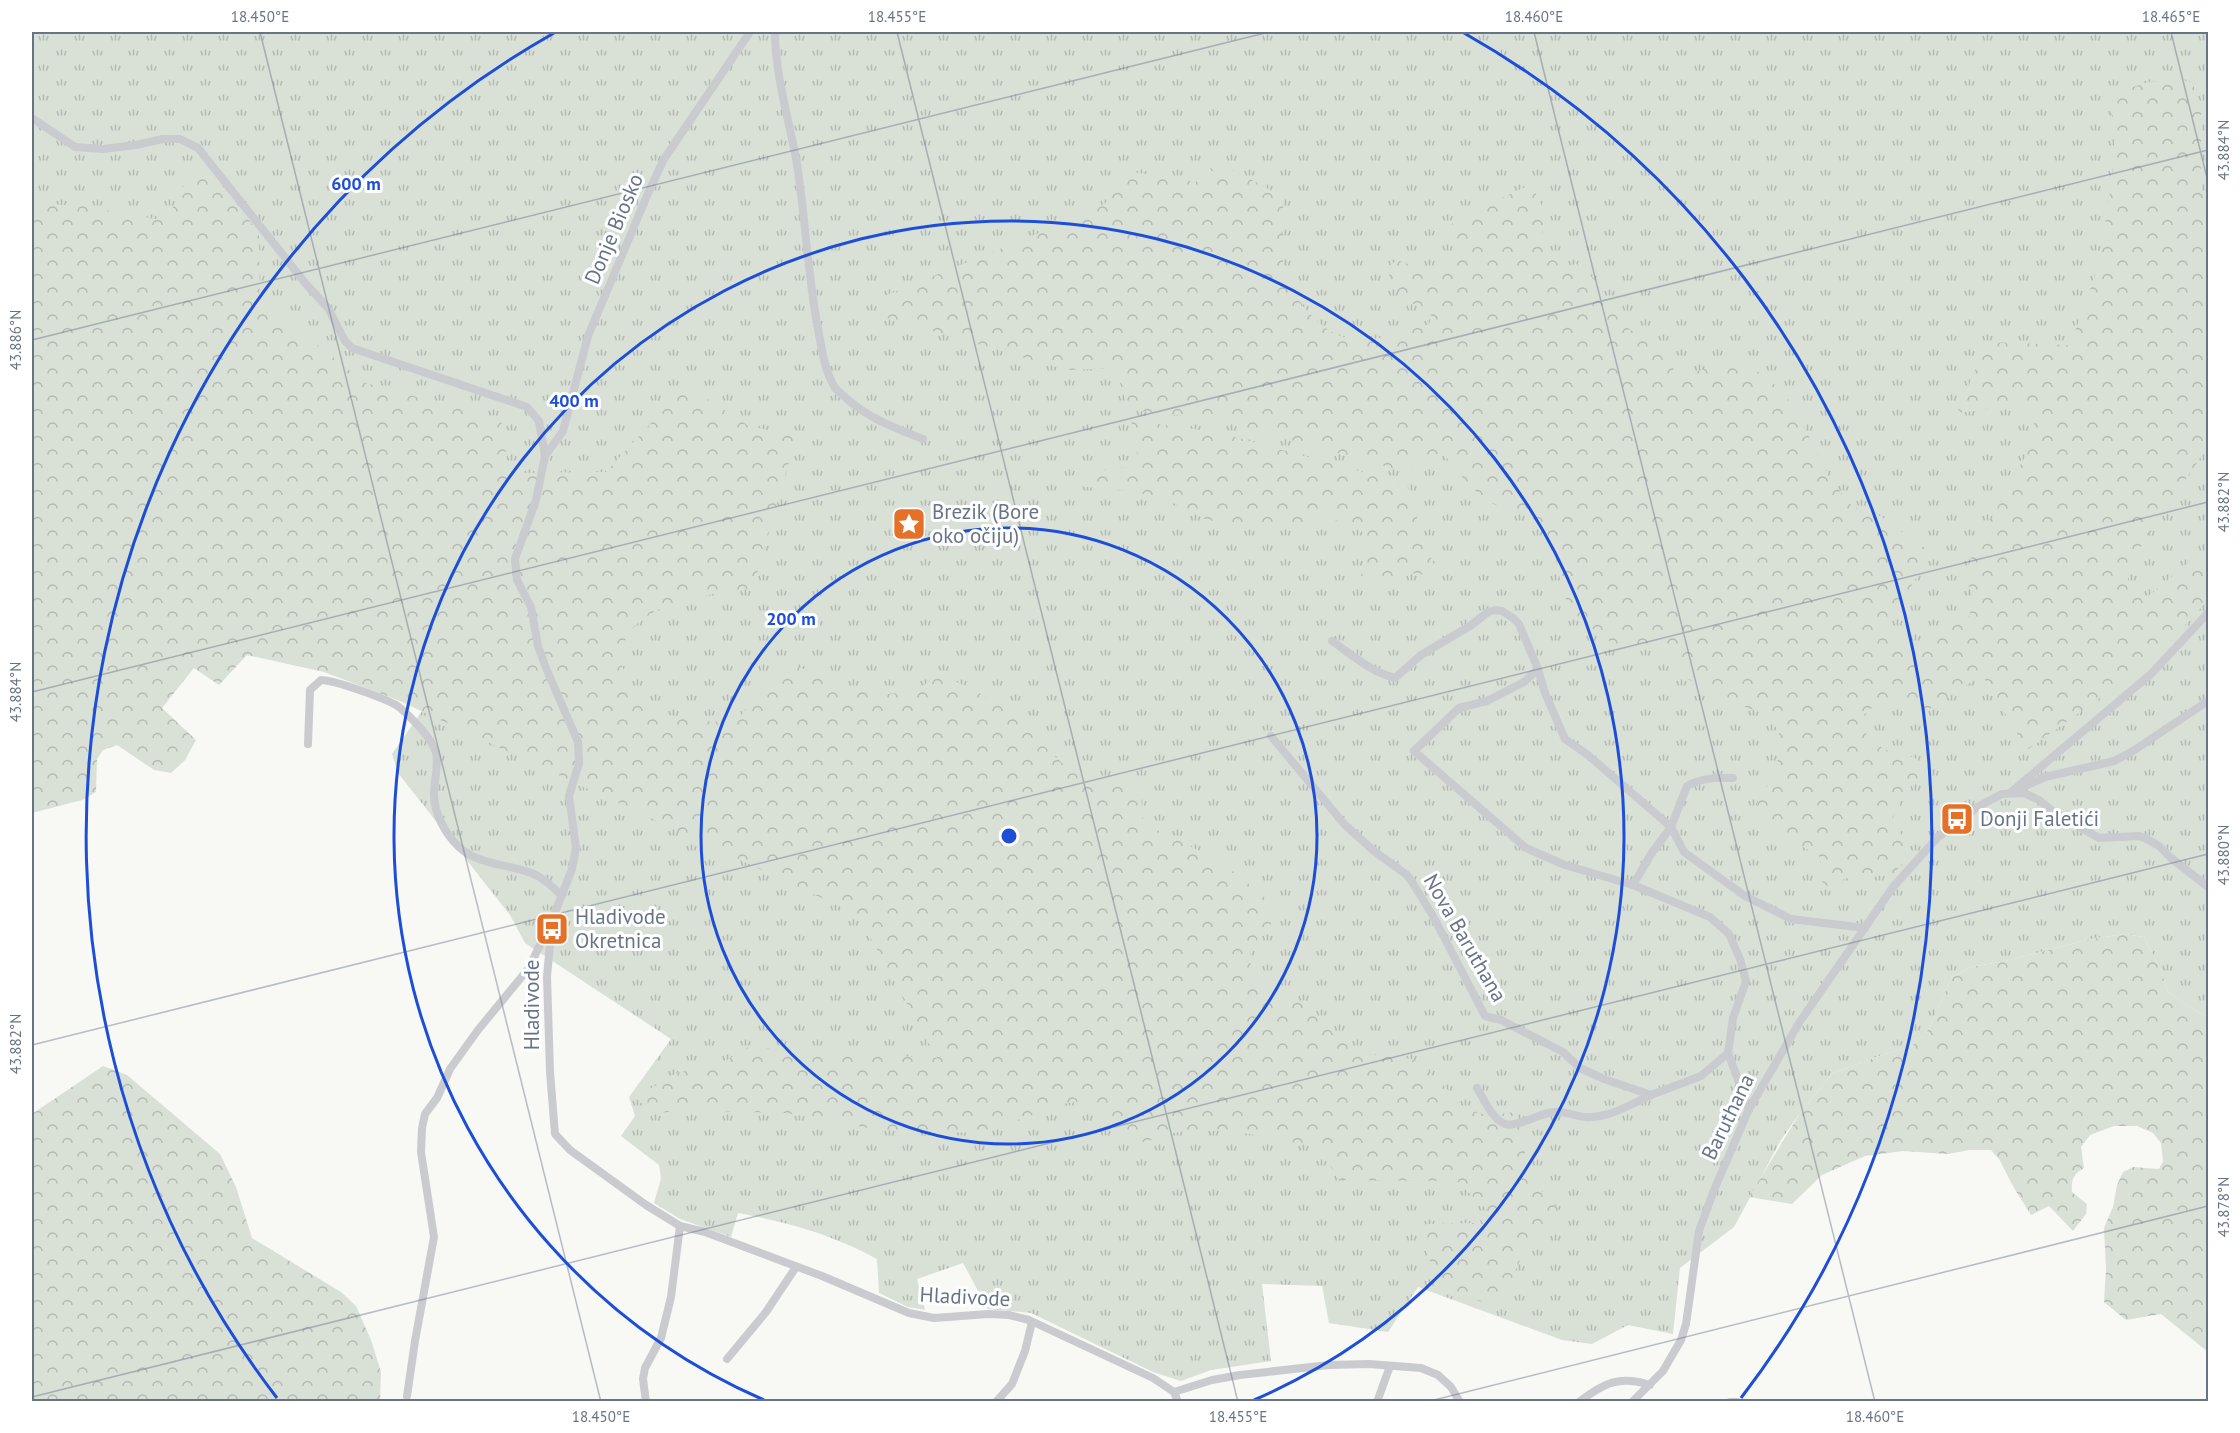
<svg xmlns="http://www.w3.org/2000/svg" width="2240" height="1433" viewBox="0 0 2240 1433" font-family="'PT Sans',sans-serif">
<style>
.grass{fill:url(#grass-tufts)}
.forest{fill:url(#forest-crowns)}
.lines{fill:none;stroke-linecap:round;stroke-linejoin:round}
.minor{stroke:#c9cbcf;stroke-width:8}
.ticks{fill:none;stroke:#677487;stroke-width:1.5;stroke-opacity:0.45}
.ring{fill:none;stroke:#1d4ed8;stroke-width:3}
.labels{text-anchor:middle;stroke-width:6;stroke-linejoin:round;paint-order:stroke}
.street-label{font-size:21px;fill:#677487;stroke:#fff}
.poi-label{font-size:21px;fill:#677487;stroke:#fff;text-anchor:start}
.centre{fill:#1d4ed8;stroke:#fff;stroke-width:3}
.ring-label{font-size:18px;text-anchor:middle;font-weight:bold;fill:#1d4ed8;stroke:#fff;stroke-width:6;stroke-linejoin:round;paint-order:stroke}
.neatline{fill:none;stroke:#677487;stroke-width:2}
.ticks-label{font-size:15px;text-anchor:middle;fill:#677487}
</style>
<defs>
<pattern id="grass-tufts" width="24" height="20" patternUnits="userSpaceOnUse" patternTransform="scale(1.5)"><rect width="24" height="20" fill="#d9e0d6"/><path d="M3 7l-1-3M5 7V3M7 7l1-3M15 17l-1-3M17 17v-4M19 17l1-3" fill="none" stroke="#b4bab3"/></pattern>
<pattern id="forest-crowns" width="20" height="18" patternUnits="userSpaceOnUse" patternTransform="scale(1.5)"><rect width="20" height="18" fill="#d9e0d6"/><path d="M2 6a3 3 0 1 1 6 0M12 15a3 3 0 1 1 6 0" fill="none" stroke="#b4bab3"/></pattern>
</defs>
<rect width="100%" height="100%" fill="#f8f8f5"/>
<!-- grass -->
<path class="grass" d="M 32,32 L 2208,32 L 2208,1017 L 2191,1008 L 2168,992 L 2161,971 L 2144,937 L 2125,934 L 2091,939 L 2006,961 L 1971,967 L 1952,977 L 1929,1029 L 1912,1046 L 1882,1055 L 1833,1073 L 1800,1113 L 1781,1140 L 1734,1227 L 1680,1268 L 1673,1334 L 1628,1325 L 1592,1344 L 1562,1340 L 1418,1287 L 1388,1332 L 1329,1323 L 1322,1286 L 1262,1284 L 1271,1361 L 1211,1370 L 1181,1381 L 1153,1372 L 1031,1313 L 988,1309 L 963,1263 L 917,1279 L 925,1310 L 908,1307 L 879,1293 L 877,1259 C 833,1235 787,1222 738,1213 L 731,1237 L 680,1219 L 654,1203 L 661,1178 L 659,1165 L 621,1136 L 635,1116 L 629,1097 L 671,1039 L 525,943 L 510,915 L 398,773 L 392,754 L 445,678 L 32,218 Z"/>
<!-- forest -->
<g class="forest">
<path d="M 2173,78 L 2192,82 L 2201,105 L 2201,187 L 2208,209 L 2208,403 L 2206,403 L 2204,452 L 2128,566 L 2128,581 L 2145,599 L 2203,550 L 2208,555 L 2208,600 L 2165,647 L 2111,690 L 2027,750 L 1982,675 L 1922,714 L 1906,700 C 1888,700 1871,704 1861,719 C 1865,742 1881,749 1901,755 C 1905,756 1912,756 1915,758 C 1921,762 1920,770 1920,776 L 1901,798 L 1892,820 L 1912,852 L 1894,873 L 1873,877 L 1854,877 L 1844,879 L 1830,889 L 1817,877 L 1821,861 L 1819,856 L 1787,838 L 1772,835 L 1762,824 L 1755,811 L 1760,795 L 1774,778 L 1782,741 L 1777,729 L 1767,715 L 1732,702 L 1682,676 C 1674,652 1670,645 1644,650 C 1639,651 1634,653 1630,652 C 1618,649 1608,640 1599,633 C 1591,627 1580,621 1574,613 C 1555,590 1562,549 1540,523 C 1534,517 1501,509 1490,502 C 1470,490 1457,470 1442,452 L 1414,463 L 1409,473 L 1216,419 L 1129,410 L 1115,368 L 1067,370 L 887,318 L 882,297 L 1093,211 L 1110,200 L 1126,171 L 1196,182 L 1209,168 L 1236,171 L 1284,198 C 1280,245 1276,277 1310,314 C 1322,327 1335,337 1353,339 C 1379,342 1405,331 1429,324 L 1432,316 L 1409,301 L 1389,284 L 1389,266 L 1397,260 L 1436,274 L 1454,268 L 1452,222 L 1531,184 C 1535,193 1542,204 1544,214 C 1545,220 1542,227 1542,233 C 1541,254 1556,269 1577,264 L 1594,279 L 1606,304 L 1626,327 L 1643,338 L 1665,343 L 1675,374 L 1684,375 L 1737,360 L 1750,366 L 1781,389 L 1795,409 L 1829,477 L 1848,503 L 1866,513 L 1880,516 L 1932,553 L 1908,591 L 1892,605 L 1884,625 L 1886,639 L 1892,648 L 1912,646 L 1968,617 L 1975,602 L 1965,576 L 1973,553 L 2028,451 L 2036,431 L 2031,411 L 2019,405 L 1957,413 L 1987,342 L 2070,345 L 2099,265 L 2114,165 L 2114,134 L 2111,109 L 2119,92 L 2145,83 Z"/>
<path d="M 206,165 L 259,233 L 260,300 L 366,383 L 501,420 L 509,473 L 606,472 L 686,385 L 747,425 L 796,437 L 753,588 C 716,594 661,598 634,627 C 627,634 623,646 618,655 C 638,717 677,724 736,721 L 788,661 C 827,681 867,703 911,690 C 921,688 931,680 940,675 L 973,689 L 1009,712 L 1065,766 L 1088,779 L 1140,779 L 1143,823 L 1222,862 L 1275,906 L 1277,917 L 1251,947 L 1249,961 L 1261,982 L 1277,996 L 1301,1003 L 1352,1050 L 1375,1055 L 1412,1059 L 1441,1082 L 1461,1106 L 1487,1116 L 1515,1112 L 1533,1140 L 1525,1149 L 1524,1172 L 1561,1212 L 1562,1220 L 1540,1227 L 1530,1237 L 1499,1308 L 1435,1285 L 1435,1274 L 1420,1236 L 1426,1224 L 1477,1223 L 1490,1213 L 1457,1181 L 1340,1180 L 1318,1148 C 1272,1137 1227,1127 1180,1132 C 1163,1133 1147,1146 1130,1141 C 1121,1138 1095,1109 1086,1101 L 1067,1103 L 979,1133 L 879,1130 L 786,1113 L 677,1110 L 656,1114 L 635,1098 L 677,1073 L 722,1063 L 748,1047 L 937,1058 L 858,915 L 400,701 L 324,672 L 247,655 L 219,685 L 194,668 L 162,708 L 196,740 L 185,760 L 171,773 L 154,770 L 117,745 L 103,750 L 97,759 L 96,792 L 82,800 L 32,813 L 32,203 L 83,206 L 166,221 L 187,179 Z"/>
<path d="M 1131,420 L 1220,433 L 1407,484 L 1425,544 L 1435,567 L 1434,578 C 1410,570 1406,571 1389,589 L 1361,576 L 1371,543 L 1365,533 L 1316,511 L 1307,532 L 1272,525 L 1228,525 L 1205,519 L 1175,504 L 1137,492 L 1077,486 L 1081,474 L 1139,465 Z"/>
<path d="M 2125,934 L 2144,937 L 2161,971 L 2168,992 L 2191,1008 L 2208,1017 L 2208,1352 L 2161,1314 L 2126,1320 L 2104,1302 L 2106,1269 L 2104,1228 L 2113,1207 L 2117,1185 L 2123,1172 L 2133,1167 L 2159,1169 L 2163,1161 L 2161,1143 L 2153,1133 L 2137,1126 L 2114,1126 L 2090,1135 L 2081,1147 L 2084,1168 C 2073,1174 2071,1180 2072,1192 L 2087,1204 L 2086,1214 L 2073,1231 L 2049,1206 L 2031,1215 L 2014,1188 L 1999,1159 L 1991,1150 L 1969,1150 L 1948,1154 L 1903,1151 L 1865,1156 L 1822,1175 L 1792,1204 L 1749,1197 L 1800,1113 L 1833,1073 L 1882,1055 L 1912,1046 L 1929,1029 L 1952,977 L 1971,967 L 2006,961 L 2091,939 Z"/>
<path d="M 103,1066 L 127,1075 L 220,1154 L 236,1187 L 252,1238 L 341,1292 L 356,1306 L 371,1340 L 381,1372 L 380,1401 L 32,1401 L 32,1114 Z"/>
</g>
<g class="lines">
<!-- minor -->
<g class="minor">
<path d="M 775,32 C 775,79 791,124 798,171 C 806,225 808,280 819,334 C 822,351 825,371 834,386 C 837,391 843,395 847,399 C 870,419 895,428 923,439"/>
<path d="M 32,118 L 75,147 L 103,149 L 136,145 L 163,139 L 180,139 L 198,148 L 306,284 L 328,308 L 345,341 L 352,348 L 527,407 L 539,421 L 545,456"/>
<path d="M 1332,641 C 1352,655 1371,672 1395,678 L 1421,655 L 1470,626 L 1488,612 L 1495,610 L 1502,611 L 1513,618 L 1519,624 L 1538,669 L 1545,693 L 1565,739 L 1588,755 L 1671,827 L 1684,852 L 1745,896 L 1791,919 L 1865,928"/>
<path d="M 1538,669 L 1524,682 L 1487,701 L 1459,708 L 1414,751 L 1526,848 L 1565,865 L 1633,885 L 1710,917 L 1729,934 L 1740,959 L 1746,981 L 1733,1018 L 1728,1053 L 1749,1109"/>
<path d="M 1271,736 L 1345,825 L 1374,851 L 1407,875 L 1412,882 L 1433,916 L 1485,1016 L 1501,1020 L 1563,1052 L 1580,1068 L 1604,1079 L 1651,1095 L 1701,1076 L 1728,1053"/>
<path d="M 308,744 L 310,690 L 321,680 C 334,680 388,699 399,707 C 410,716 433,739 436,753 C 439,766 434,780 434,794 C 434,813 445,834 459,847 C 479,866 512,864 536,875 C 546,880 553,887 561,895"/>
<path d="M 2023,787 L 2045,777 L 2114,761 L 2133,751 L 2208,701"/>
<path d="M 2011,792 L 2151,674 L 2208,613"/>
<path d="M 1633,885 L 1651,854 L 1671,827 L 1687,786 C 1703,778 1715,777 1733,778"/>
<path d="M 549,928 L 551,935 L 547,976 L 550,1072 L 555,1134 L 570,1150 L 646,1205 L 680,1226"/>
<path d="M 1477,1088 C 1483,1098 1493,1120 1505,1124 C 1516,1128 1540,1113 1554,1112 C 1565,1111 1574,1116 1585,1117 C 1608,1119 1631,1104 1651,1095"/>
<path d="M 727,1359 L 766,1312 L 796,1267"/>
<path d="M 1174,1392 L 1212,1380 L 1240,1375 L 1329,1365 L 1369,1364 L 1421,1368 L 1438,1375 L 1451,1387 L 1460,1402"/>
<path d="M 407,1396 L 415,1341 L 434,1237 L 421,1152 L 422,1128 L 425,1114 L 437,1098 L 450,1069 L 478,1030 L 529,968 L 554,915 L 572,869 L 576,848 L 569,796 L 579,763 L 578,742 L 546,668 L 538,646 L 531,607 L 517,580 L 515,559 L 536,500 L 545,456 L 563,431 L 588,336 L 649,191 L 664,159 L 750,32"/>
<path d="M 646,1402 L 643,1379 L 645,1368 L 661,1338 L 671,1297 L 680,1226 L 705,1232 L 822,1276 L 909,1313 L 934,1318 L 989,1314 L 1009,1315 L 1029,1320 L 1153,1378 L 1174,1392 L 1178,1402"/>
<path d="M 996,1402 L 1012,1384 L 1025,1351 L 1032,1322"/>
<path d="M 1377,1402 L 1390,1366"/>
<path d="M 1579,1402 C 1604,1383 1619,1375 1650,1385"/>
<path d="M 1632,1402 L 1663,1371 L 1681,1340 L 1686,1324 L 1699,1231 L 1714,1190 L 1749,1109 L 1799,1023 L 1893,887 L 1938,837 L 1979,806 L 2002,794 L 2024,793 L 2039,800 L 2055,813 L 2099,838 L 2139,836 L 2147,839 L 2159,846 L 2170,857 L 2208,887"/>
<path d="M 1730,1402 L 1737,1402"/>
</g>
</g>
<!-- ticks -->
<path class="ticks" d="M 260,32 L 601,1402M 897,32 L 1238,1402M 1534,32 L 1875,1402M 2171,32 L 2208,182M 32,340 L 1269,32M 32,692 L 2208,150M 32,1045 L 2208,502M 32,1397 L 2208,854M 1426,1402 L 2208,1206"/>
<!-- distance rings -->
<g class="ring">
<circle cx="1009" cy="836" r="308"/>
<path d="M764 1400A615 615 0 1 1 1254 1400"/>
<path d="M277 1398A923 923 0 0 1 554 33M1464 33A923 923 0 0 1 1741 1398"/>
</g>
<!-- icons -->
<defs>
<g id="sight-square" transform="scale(1.725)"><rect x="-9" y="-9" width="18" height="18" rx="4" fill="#e57028" stroke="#fff"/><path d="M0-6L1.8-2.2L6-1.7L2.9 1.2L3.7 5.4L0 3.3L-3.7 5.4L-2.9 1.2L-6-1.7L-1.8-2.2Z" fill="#fff"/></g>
<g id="bus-square" transform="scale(1.725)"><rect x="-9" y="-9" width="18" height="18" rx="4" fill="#e57028" stroke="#fff"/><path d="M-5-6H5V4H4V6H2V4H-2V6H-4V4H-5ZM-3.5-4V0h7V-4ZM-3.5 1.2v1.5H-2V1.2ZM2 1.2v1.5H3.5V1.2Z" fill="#fff"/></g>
</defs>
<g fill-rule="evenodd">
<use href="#sight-square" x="909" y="524"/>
<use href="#bus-square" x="1957" y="819"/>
<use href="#bus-square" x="552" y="929"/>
</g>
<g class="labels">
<!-- street labels -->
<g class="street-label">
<text transform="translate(614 229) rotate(-67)" y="7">Donje Biosko</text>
<text transform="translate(1465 938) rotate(60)" y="7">Nova Baruthana</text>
<text transform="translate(532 1005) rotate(-90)" y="7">Hladivode</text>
<text transform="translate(1728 1117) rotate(-64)" y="7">Baruthana</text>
<text transform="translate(965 1297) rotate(3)" y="7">Hladivode</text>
</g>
<!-- poi labels -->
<g class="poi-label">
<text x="932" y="519">Brezik (Bore<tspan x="932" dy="24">oko očiju)</tspan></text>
<text x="1980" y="826">Donji Faletići</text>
<text x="575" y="924">Hladivode<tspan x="575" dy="24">Okretnica</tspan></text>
</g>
</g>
<circle cx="1009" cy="836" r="9" class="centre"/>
<g class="ring-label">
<text x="356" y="190">600 m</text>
<text x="574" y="407">400 m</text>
<text x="791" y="625">200 m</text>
</g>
<!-- border -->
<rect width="2240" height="1433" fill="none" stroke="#ffffff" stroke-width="66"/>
<rect x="33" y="33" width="2174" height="1367" class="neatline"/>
<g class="ticks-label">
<text x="260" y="22">18.450°E</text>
<text x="897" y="22">18.455°E</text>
<text x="1534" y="22">18.460°E</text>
<text x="2171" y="22">18.465°E</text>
<text transform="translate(2224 150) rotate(-90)" y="5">43.884°N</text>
<text transform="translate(16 340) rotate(-90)" y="5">43.886°N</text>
<text transform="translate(2224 502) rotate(-90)" y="5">43.882°N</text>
<text transform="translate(16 692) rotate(-90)" y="5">43.884°N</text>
<text transform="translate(2224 855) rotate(-90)" y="5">43.880°N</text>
<text transform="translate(16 1044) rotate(-90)" y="5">43.882°N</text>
<text transform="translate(2224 1207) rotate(-90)" y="5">43.878°N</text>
<text x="601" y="1422">18.450°E</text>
<text x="1238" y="1422">18.455°E</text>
<text x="1875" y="1422">18.460°E</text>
</g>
</svg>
